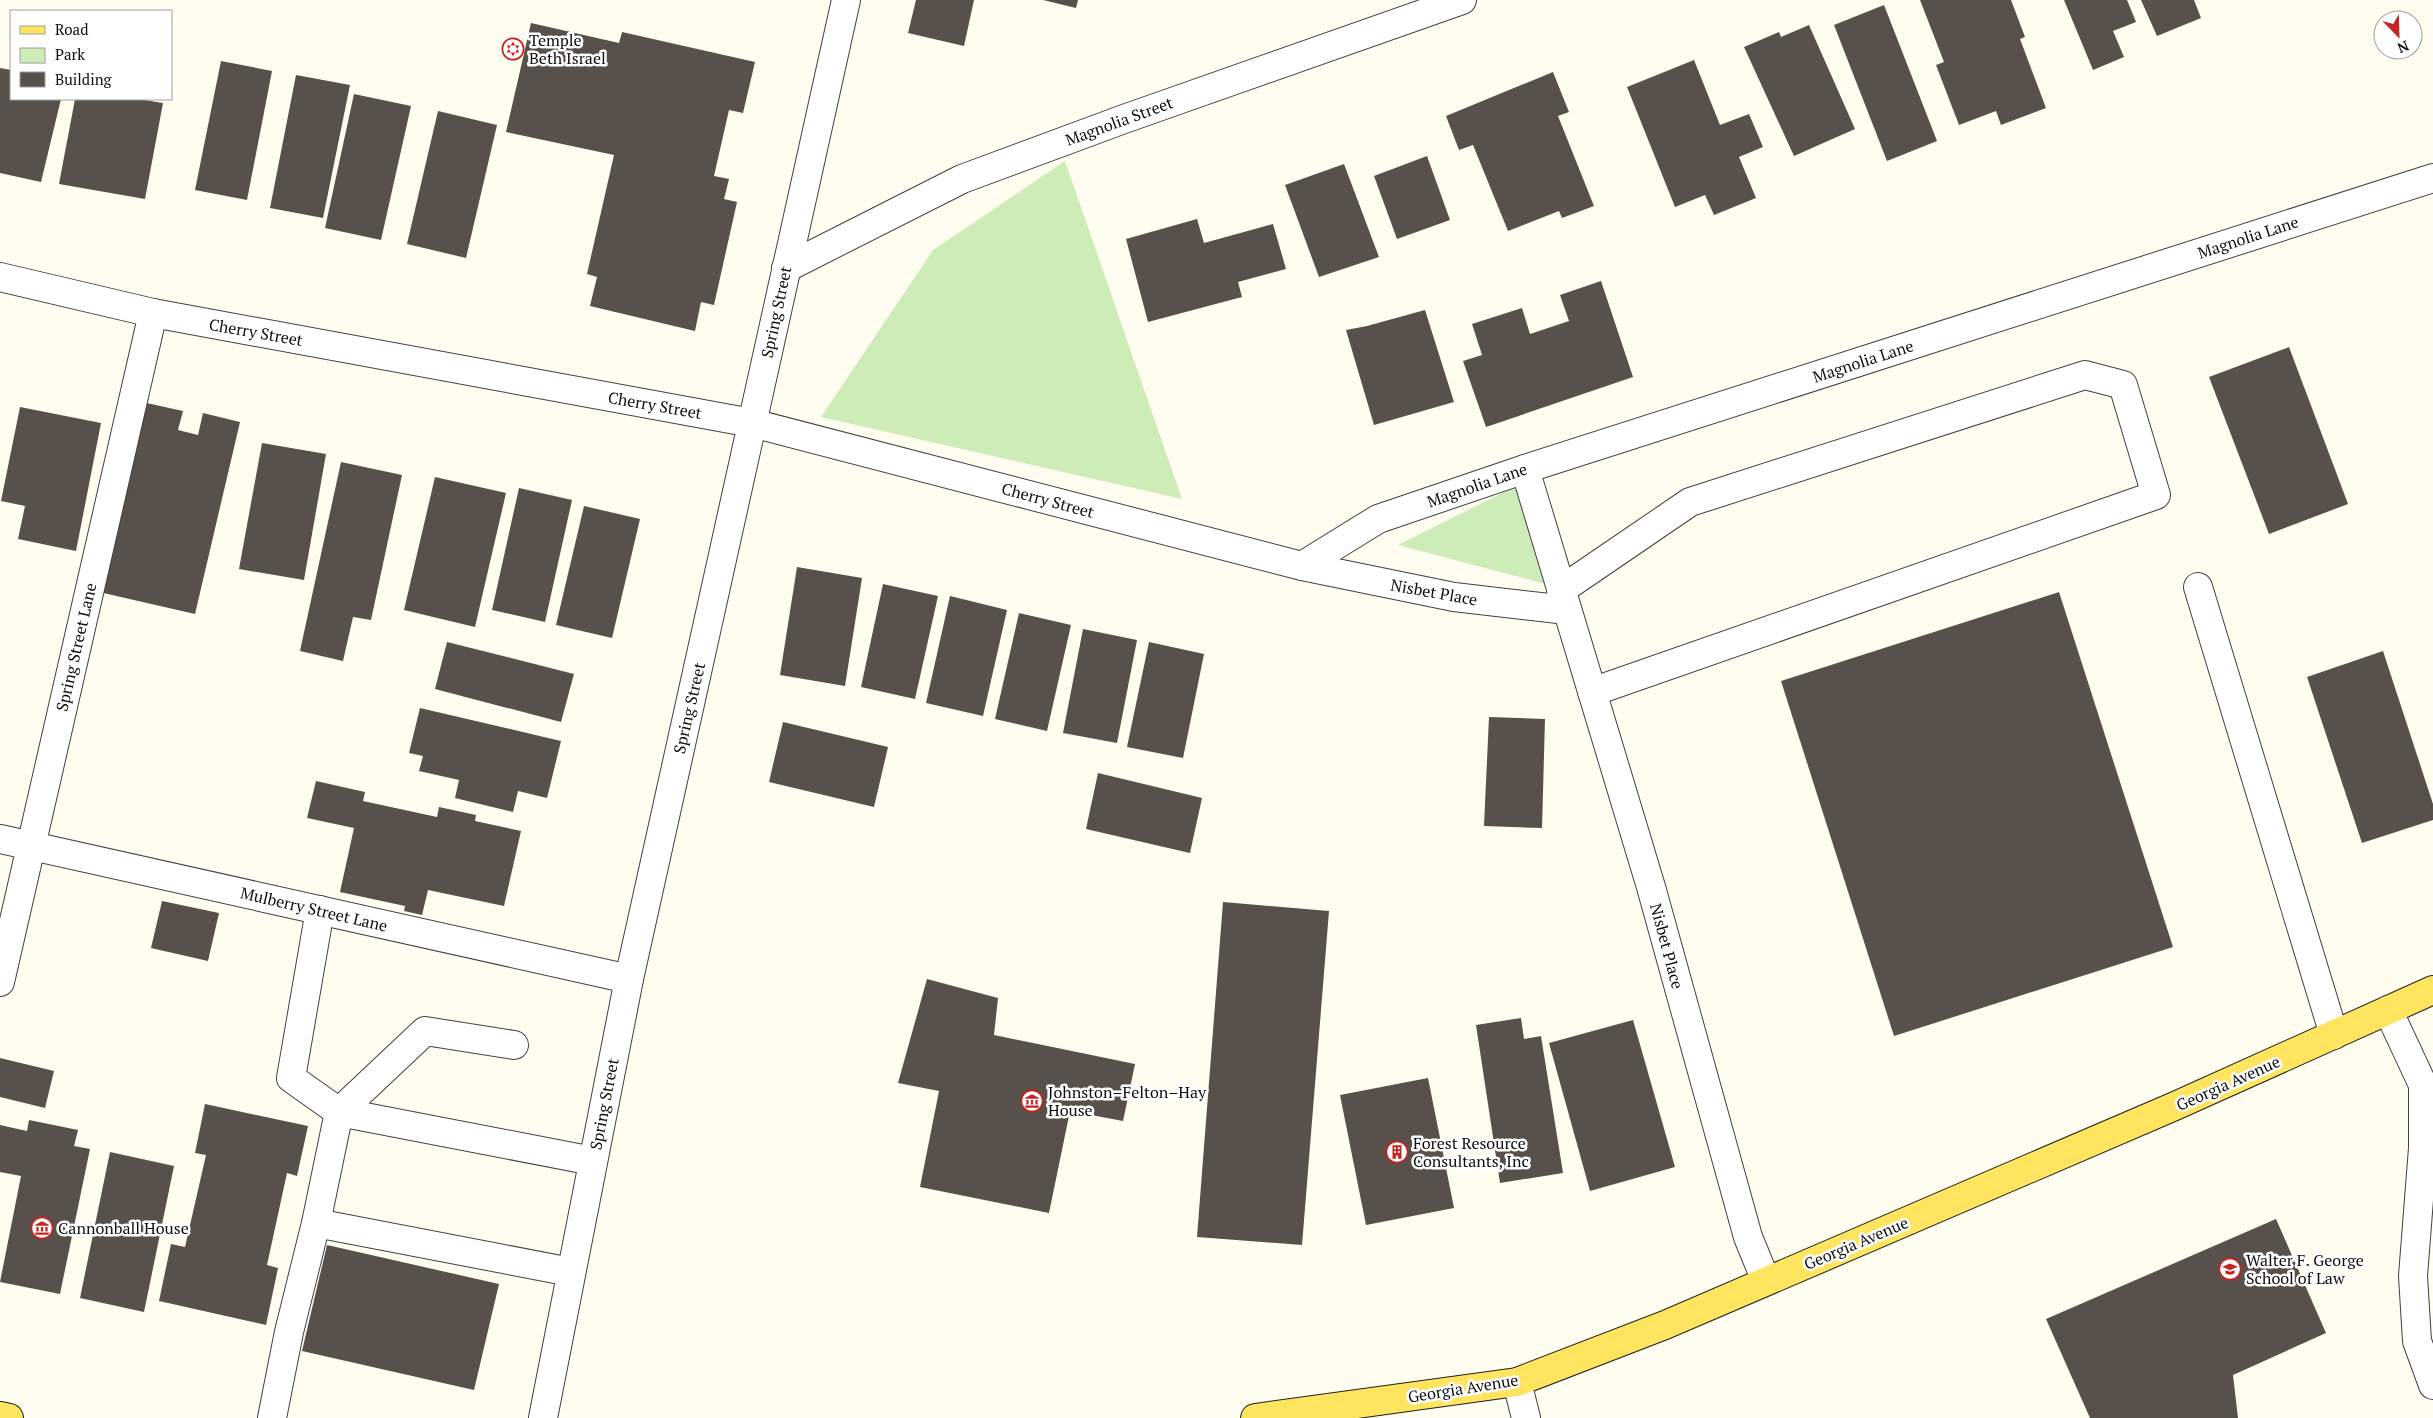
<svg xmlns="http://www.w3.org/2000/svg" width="2433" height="1418" viewBox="0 0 2433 1418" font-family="'PT Serif',serif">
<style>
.green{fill:#ceecb7}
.building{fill:#58504a}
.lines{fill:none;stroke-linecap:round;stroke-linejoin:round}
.minor-casing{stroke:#414141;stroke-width:30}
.major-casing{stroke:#1f1f1f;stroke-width:30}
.minor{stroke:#fff;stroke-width:28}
.major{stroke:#ffe460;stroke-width:28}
.labels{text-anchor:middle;stroke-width:5;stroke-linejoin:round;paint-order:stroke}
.poi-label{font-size:16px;fill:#0e0e0e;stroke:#fff;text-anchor:start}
.street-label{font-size:16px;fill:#0e0e0e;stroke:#fff}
</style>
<rect width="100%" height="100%" fill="#fffdf0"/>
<!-- green -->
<g class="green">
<path d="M 1065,161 L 1182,499 L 821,417 L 933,250 Z"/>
<path d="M 1522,483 L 1553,586 L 1398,545 Z"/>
</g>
<!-- building -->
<g class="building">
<path d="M 916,0 L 974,0 L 964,46 L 908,33 Z"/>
<path d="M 1043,0 L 1078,0 L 1076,8 Z"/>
<path d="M 1920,0 L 2011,0 L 2025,37 L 2020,39 L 2046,108 L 2001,125 L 1996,111 L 1959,125 L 1936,65 L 1944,62 Z"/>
<path d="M 2064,0 L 2127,0 L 2136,22 L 2113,31 L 2124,57 L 2093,70 Z"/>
<path d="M 2141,0 L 2194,0 L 2201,18 L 2157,36 Z"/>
<path d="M 1884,5 L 1937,141 L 1887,161 L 1834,25 Z"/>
<path d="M 531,23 L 619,43 L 622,32 L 755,62 L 743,113 L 729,110 L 714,176 L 729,179 L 724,199 L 737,202 L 714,305 L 701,302 L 695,331 L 590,306 L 597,277 L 587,274 L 614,155 L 506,132 Z"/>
<path d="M 1809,25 L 1855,129 L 1794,156 L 1744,47 L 1779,32 L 1781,37 Z"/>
<path d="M 1694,60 L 1720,125 L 1749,114 L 1763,147 L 1739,157 L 1756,198 L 1714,215 L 1705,195 L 1675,207 L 1627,87 Z"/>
<path d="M 221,61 L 272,71 L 247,200 L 195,190 Z"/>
<path d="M 0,68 L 11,70 L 11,99 L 61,99 L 41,182 L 0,173 Z"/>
<path d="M 1553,72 L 1569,112 L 1558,116 L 1594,206 L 1562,218 L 1559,211 L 1508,231 L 1473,145 L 1459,150 L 1446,116 Z"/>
<path d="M 296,75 L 350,85 L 323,218 L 270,208 Z"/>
<path d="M 354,94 L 411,106 L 381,240 L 325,228 Z"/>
<path d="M 75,99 L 138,99 L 163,103 L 145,199 L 59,184 Z"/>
<path d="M 438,111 L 497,125 L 466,258 L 407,244 Z"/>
<path d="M 1427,156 L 1450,220 L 1397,239 L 1374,176 Z"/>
<path d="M 1344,164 L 1379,257 L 1319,277 L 1285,185 Z"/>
<path d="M 1197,219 L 1204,243 L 1273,224 L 1286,269 L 1238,282 L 1242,297 L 1148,322 L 1126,239 Z"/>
<path d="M 1601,281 L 1633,377 L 1486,427 L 1463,361 L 1482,355 L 1472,324 L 1522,308 L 1530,334 L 1569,321 L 1560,295 Z"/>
<path d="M 1425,310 L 1454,402 L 1374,425 L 1346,330 L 1367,326 Z"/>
<path d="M 2289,347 L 2348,504 L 2269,534 L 2209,377 Z"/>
<path d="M 142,402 L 183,411 L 178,430 L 198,435 L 203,413 L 240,422 L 195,614 L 99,592 Z"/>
<path d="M 20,407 L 101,423 L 76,551 L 18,539 L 25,506 L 1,501 Z"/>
<path d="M 262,443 L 326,454 L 304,580 L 239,569 Z"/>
<path d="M 341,462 L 402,475 L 371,620 L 353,617 L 343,661 L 300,651 Z"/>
<path d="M 435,477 L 506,493 L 475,627 L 404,610 Z"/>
<path d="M 519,488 L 572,500 L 545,622 L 492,610 Z"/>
<path d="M 584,506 L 640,519 L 612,638 L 556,625 Z"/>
<path d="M 797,567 L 862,578 L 845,686 L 780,675 Z"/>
<path d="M 883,584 L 938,596 L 915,699 L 861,687 Z"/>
<path d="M 2059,592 L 2173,947 L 1894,1036 L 1781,681 Z"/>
<path d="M 950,596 L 1007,610 L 983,716 L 926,703 Z"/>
<path d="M 1019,613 L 1071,625 L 1047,731 L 995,719 Z"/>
<path d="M 1083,629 L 1137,640 L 1117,743 L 1063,733 Z"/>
<path d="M 447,642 L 574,674 L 561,722 L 435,689 Z"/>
<path d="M 1149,642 L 1204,654 L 1183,758 L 1127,747 Z"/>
<path d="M 2383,651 L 2433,804 L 2433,820 L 2362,843 L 2307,677 Z"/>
<path d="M 420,708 L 561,741 L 547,798 L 518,791 L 513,812 L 455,798 L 459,780 L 419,771 L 423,756 L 409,753 Z"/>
<path d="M 1489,717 L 1545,719 L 1542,828 L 1484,826 Z"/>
<path d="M 783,722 L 888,747 L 874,807 L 769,782 Z"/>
<path d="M 1098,773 L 1202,798 L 1190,853 L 1086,829 Z"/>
<path d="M 316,781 L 365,792 L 363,801 L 437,817 L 439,807 L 476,815 L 475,821 L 521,831 L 504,906 L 428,890 L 422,915 L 404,911 L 405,906 L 340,892 L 354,828 L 307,818 Z"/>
<path d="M 162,901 L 219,913 L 208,961 L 151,948 Z"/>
<path d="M 1223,902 L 1329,911 L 1302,1245 L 1197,1237 Z"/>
<path d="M 927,979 L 998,998 L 994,1035 L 1135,1064 L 1123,1121 L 1070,1111 L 1049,1213 L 920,1187 L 939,1091 L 898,1083 Z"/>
<path d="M 1521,1018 L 1524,1039 L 1541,1036 L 1563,1173 L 1500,1183 L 1476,1025 Z"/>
<path d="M 1633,1020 L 1675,1167 L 1590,1191 L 1549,1043 Z"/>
<path d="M 0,1058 L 54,1071 L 45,1108 L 0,1097 Z"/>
<path d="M 1428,1078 L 1454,1208 L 1366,1225 L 1340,1095 Z"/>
<path d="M 205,1104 L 308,1126 L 297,1176 L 287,1173 L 267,1265 L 278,1268 L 266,1325 L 159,1301 L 171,1244 L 185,1247 L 206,1155 L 195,1153 Z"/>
<path d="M 29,1120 L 78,1130 L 74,1146 L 90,1149 L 60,1294 L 0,1282 L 21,1176 L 0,1172 L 0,1125 L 27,1131 Z"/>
<path d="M 110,1152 L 174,1166 L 144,1312 L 80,1298 Z"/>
<path d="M 2276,1219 L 2326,1333 L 2233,1375 L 2238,1418 L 2090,1418 L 2046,1319 Z"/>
<path d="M 327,1245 L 499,1284 L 474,1390 L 302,1351 Z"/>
</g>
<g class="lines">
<!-- minor casing -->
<g class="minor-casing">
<g id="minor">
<path d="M 786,268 L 962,179 L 1124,119 L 1462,0"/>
<path d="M 0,277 L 153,313 L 752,423 L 1302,566 L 1454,597 L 1567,610"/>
<path d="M 1525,469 L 1651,887 L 1748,1237 L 1766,1281"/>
<path d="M 1302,566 L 1378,519 L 1525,469 L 2433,178"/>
<path d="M 2198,587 L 2334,1035"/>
<path d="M 1561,590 L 1690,502 L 2085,375 L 2123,385 L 2156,495 L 1592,692"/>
<path d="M 0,839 L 629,979"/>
<path d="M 320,910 L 291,1078 L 339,1112 L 593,1161"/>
<path d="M 0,982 L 153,313"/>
<path d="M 2388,1010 L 2423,1085 L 2423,1148 L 2413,1276 L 2417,1341 L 2433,1385"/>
<path d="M 316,1223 L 339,1112 L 425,1031 L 514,1045"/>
<path d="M 1517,1382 L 1526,1418"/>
<path d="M 272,1418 L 289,1332 L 316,1223 L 571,1272"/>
<path d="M 543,1418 L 629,979 L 846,0"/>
</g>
</g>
<!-- major casing -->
<g class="major-casing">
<g id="major">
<path d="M 0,1416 L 9,1418"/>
<path d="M 1255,1418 L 1517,1382 L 1665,1325 L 2175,1106 L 2433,990"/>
</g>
</g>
<!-- minor -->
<use href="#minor" class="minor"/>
<!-- major -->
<use href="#major" class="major"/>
</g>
<!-- icons -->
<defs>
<g id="synagogue-ring" transform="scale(1.125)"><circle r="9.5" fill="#fff" stroke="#c6241f" stroke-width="1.5"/><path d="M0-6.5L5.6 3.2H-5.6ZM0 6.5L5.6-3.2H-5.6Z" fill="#c6241f"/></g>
<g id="museum-ring" transform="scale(1.125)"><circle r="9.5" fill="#fff" stroke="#c6241f" stroke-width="1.5"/><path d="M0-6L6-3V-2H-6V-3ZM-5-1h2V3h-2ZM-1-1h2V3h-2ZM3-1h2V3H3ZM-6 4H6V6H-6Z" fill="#c6241f"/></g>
<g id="building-ring" transform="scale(1.125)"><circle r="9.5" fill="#fff" stroke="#c6241f" stroke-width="1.5"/><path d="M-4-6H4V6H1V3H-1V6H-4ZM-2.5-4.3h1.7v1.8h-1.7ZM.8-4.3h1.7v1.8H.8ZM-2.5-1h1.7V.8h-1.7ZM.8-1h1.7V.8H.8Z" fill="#c6241f"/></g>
<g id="university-ring" transform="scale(1.125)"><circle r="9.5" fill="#fff" stroke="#c6241f" stroke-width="1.5"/><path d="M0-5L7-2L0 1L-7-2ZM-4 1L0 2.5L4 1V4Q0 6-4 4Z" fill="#c6241f"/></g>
</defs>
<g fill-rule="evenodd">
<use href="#synagogue-ring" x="513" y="49"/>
<use href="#museum-ring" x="1032" y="1101"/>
<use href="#building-ring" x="1397" y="1152"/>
<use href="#museum-ring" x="42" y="1228"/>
<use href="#university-ring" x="2230" y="1269"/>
</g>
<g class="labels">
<!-- poi labels -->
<g class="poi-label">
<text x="529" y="46">Temple<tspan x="529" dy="18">Beth Israel</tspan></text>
<text x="1048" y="1098">Johnston–Felton–Hay<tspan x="1048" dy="18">House</tspan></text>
<text x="1413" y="1149">Forest Resource<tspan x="1413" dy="18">Consultants, Inc</tspan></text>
<text x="58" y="1234">Cannonball House</text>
<text x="2246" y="1266">Walter F. George<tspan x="2246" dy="18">School of Law</tspan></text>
</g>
<!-- street labels -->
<g class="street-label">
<text transform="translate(1119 121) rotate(-20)" y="6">Magnolia Street</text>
<text transform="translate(2248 237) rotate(-18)" y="6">Magnolia Lane</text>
<text transform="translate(776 312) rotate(-78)" y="6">Spring Street</text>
<text transform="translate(256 332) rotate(10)" y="6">Cherry Street</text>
<text transform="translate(1863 361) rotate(-18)" y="6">Magnolia Lane</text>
<text transform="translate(655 405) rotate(10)" y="6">Cherry Street</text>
<text transform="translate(1477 485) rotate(-19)" y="6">Magnolia Lane</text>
<text transform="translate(1048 500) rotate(15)" y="6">Cherry Street</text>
<text transform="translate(1434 592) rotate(10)" y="6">Nisbet Place</text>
<text transform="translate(76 647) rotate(-77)" y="6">Spring Street Lane</text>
<text transform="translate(689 708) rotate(-77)" y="6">Spring Street</text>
<text transform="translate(314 909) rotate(13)" y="6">Mulberry Street Lane</text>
<text transform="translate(1667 946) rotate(75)" y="6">Nisbet Place</text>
<text transform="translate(2228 1083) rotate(-24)" y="6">Georgia Avenue</text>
<text transform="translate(604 1104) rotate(-79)" y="6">Spring Street</text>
<text transform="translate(1856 1243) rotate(-23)" y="6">Georgia Avenue</text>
<text transform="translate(1463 1388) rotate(-9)" y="6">Georgia Avenue</text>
</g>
</g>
<!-- legend -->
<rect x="10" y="10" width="162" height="90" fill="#ffffff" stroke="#9f9f9f"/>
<rect x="20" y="26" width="25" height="8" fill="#ffe460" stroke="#9f9f9f"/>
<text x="55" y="35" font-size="15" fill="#0e0e0e">Road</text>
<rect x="20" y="48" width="25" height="15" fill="#ceecb7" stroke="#9f9f9f"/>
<text x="55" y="60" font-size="15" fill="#0e0e0e">Park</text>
<rect x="20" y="72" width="25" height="15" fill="#58504a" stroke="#9f9f9f"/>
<text x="55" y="85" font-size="15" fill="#0e0e0e">Building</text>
<!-- north arrow -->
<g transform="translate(2398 35) rotate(157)"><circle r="24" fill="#ffffff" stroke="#9f9f9f"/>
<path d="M0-4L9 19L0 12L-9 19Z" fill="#c6241f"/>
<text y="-8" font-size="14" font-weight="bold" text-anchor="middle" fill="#0e0e0e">N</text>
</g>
</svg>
